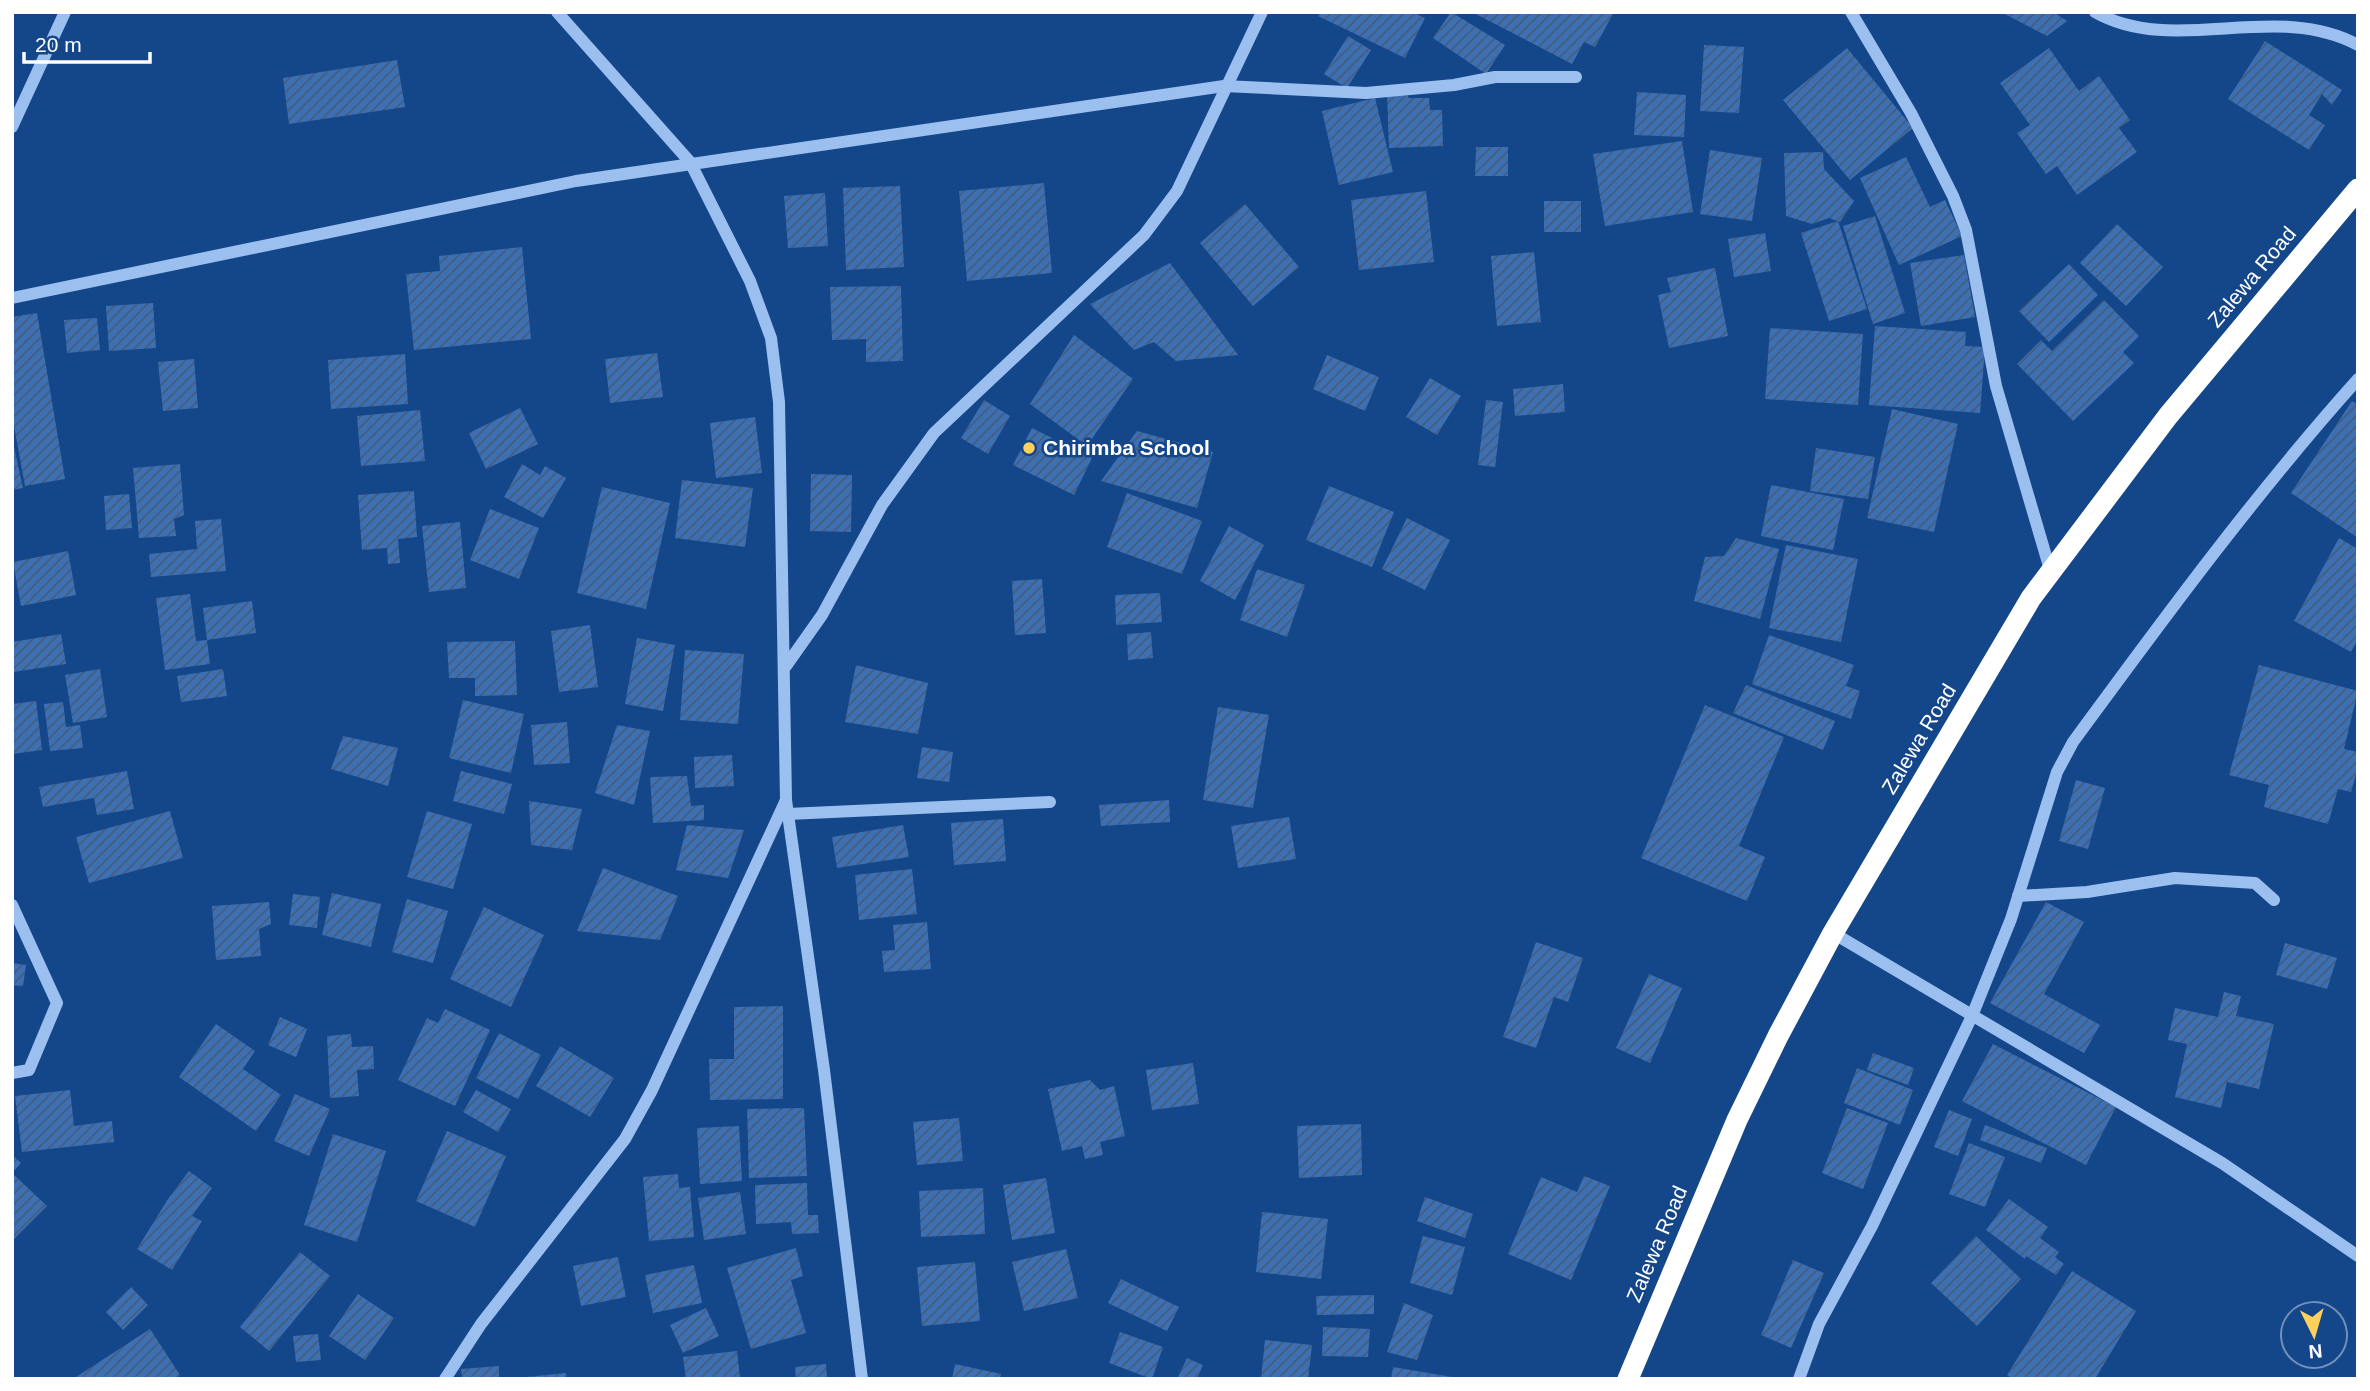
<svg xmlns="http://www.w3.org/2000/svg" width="2370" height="1391" viewBox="0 0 2370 1391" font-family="Helvetica,sans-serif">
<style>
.building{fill:url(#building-hatch)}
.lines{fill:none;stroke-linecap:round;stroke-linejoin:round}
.minor{stroke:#9bc0f0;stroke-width:12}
.highway{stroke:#fff;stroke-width:21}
.poi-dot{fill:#ffd15a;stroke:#14468a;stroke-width:2.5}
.labels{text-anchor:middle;stroke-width:5;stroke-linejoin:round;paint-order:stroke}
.street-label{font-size:21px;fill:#fff;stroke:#14468a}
.poi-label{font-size:21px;font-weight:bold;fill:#fff;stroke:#14468a;text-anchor:start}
</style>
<defs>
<pattern id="building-hatch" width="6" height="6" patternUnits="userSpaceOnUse" patternTransform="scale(1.75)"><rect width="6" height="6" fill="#3d70b3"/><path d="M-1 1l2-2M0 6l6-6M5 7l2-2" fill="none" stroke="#455c7a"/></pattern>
</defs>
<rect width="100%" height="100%" fill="#14468a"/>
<!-- building -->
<g class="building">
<path d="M 1320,12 L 1412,12 L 1425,18 L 1405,58 L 1318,16 Z"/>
<path d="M 1451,12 L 1505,45 L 1486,74 L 1433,38 Z"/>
<path d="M 1472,12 L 1614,12 L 1595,47 L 1584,42 L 1572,64 Z"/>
<path d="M 2001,12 L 2053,12 L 2067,21 L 2047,36 Z"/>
<path d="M 1348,36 L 1371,50 L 1347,88 L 1324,74 Z"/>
<path d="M 2265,41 L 2342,90 L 2332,105 L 2322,94 L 2309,115 L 2325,125 L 2309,150 L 2228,99 Z"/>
<path d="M 1704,45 L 1744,47 L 1739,113 L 1700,111 Z"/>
<path d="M 1847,48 L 1913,128 L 1850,180 L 1783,100 Z"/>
<path d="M 2049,48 L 2079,91 L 2099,76 L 2130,120 L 2119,128 L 2137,152 L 2077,195 L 2057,166 L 2046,174 L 2017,133 L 2030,125 L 2000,83 Z"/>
<path d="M 397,60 L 405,107 L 289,124 L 283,78 Z"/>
<path d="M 1637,92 L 1686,95 L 1684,137 L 1634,135 Z"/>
<path d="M 1406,93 L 1409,98 L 1429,98 L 1430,110 L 1442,110 L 1443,146 L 1389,148 L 1387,94 Z"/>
<path d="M 1375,98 L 1393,172 L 1339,185 L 1322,111 Z"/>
<path d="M 1682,141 L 1693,212 L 1605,226 L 1593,154 Z"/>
<path d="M 1476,147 L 1508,147 L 1508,176 L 1475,176 Z"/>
<path d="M 1710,150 L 1762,158 L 1752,221 L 1700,214 Z"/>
<path d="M 1823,152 L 1824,169 L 1854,201 L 1840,222 L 1829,218 L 1812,224 L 1786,216 L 1784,153 Z"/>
<path d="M 1906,157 L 1930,207 L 1945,200 L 1962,236 L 1899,265 L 1860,178 Z"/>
<path d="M 1044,183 L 1052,273 L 967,281 L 959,191 Z"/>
<path d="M 900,186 L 904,267 L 846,270 L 843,188 Z"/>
<path d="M 1426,191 L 1434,262 L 1359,270 L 1351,200 Z"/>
<path d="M 825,193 L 828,246 L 788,248 L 784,196 Z"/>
<rect x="1544" y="201" width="37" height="31"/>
<path d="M 1245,204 L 1299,267 L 1253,306 L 1200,243 Z"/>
<path d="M 1875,216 L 1905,313 L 1873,324 L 1843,226 Z"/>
<path d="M 1838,221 L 1867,309 L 1829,321 L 1801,233 Z"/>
<path d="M 2117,224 L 2163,267 L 2126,306 L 2080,263 Z"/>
<path d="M 1765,233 L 1771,271 L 1734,277 L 1728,239 Z"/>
<path d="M 522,247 L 531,339 L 414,350 L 406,274 L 440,271 L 439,256 Z"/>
<path d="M 1534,252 L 1541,322 L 1497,326 L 1491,256 Z"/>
<path d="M 1964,255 L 1975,317 L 1921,326 L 1910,263 Z"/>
<path d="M 1170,263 L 1238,355 L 1176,361 L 1154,342 L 1134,350 L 1090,304 Z"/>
<path d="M 2069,264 L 2098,295 L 2049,342 L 2019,311 Z"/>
<path d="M 1715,268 L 1728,336 L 1669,348 L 1658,295 L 1671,292 L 1667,278 Z"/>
<path d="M 901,286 L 903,361 L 866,362 L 866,339 L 832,340 L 830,287 Z"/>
<path d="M 2104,300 L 2139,336 L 2123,352 L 2134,363 L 2073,421 L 2017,364 L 2041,340 L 2052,351 Z"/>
<path d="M 153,303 L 156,348 L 109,351 L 106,306 Z"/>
<path d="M 37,313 L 65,479 L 25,486 L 12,415 L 12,317 Z"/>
<path d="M 97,318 L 100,350 L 67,353 L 64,320 Z"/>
<path d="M 1875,326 L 1966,332 L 1965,346 L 1985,347 L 1980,413 L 1869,405 Z"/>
<path d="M 1770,328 L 1863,334 L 1858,405 L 1765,399 Z"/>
<path d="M 1074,335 L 1133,379 L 1087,446 L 1030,404 Z"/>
<path d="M 657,353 L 663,397 L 610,403 L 605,359 Z"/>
<path d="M 405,354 L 408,404 L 331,409 L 328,360 Z"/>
<path d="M 1327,355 L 1379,377 L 1365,411 L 1313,389 Z"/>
<path d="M 194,359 L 198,408 L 163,411 L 158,362 Z"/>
<path d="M 1430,378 L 1461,396 L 1437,435 L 1406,417 Z"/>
<path d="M 1563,384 L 1565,412 L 1515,416 L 1513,389 Z"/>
<path d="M 984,400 L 1010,416 L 988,454 L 961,438 Z"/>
<path d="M 1486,400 L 1503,402 L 1495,467 L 1478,465 Z"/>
<path d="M 2352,401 L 2358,405 L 2358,538 L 2291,493 Z"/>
<path d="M 520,408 L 538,444 L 486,469 L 469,433 Z"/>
<path d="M 1892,409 L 1958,424 L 1934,532 L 1867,518 Z"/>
<path d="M 420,410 L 425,461 L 361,466 L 357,416 Z"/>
<path d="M 755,417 L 762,473 L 716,478 L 710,423 Z"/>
<path d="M 1032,428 L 1092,458 L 1074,495 L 1013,465 Z"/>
<path d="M 1137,431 L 1213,452 L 1197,508 L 1101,481 Z"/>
<path d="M 12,438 L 23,488 L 12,490 Z"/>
<path d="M 1816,448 L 1875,457 L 1868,499 L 1810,491 Z"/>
<path d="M 180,464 L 184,515 L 174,519 L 176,536 L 139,538 L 133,468 Z"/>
<path d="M 522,464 L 540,475 L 545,466 L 566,478 L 543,518 L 504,497 Z"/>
<path d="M 811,474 L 852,475 L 851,532 L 810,531 Z"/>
<path d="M 682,480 L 753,488 L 745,547 L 675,538 Z"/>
<path d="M 1771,485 L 1844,499 L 1833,550 L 1761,536 Z"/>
<path d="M 1329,486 L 1394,512 L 1372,567 L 1306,540 Z"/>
<path d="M 602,487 L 670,503 L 646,609 L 577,593 Z"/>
<path d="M 414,491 L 417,537 L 398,539 L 400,563 L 388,564 L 387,548 L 362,550 L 358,495 Z"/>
<path d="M 1127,493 L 1202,521 L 1182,574 L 1107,547 Z"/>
<path d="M 129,494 L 132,528 L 106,530 L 104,496 Z"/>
<path d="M 490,509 L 539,528 L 519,579 L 470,560 Z"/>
<path d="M 1407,518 L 1450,540 L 1425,590 L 1382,569 Z"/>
<path d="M 221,519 L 226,571 L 151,577 L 149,554 L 197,549 L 195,521 Z"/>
<path d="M 460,522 L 466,588 L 429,592 L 422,526 Z"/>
<path d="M 1229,526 L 1264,545 L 1235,600 L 1200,581 Z"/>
<path d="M 1736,538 L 1779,549 L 1760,619 L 1694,601 L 1705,557 L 1724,556 Z"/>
<path d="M 2339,538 L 2358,549 L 2358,639 L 2351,652 L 2294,621 Z"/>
<path d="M 1786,545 L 1858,559 L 1841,642 L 1769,628 Z"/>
<path d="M 68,551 L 76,595 L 21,606 L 13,562 Z"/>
<path d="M 1257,569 L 1305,585 L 1287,637 L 1240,620 Z"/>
<path d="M 1042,579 L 1046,633 L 1015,635 L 1012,581 Z"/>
<path d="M 1160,593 L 1162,622 L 1116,625 L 1115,595 Z"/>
<path d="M 190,594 L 196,641 L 207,640 L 203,608 L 252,601 L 256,633 L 207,640 L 210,664 L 165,670 L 156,598 Z"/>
<path d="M 590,625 L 598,687 L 559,692 L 551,631 Z"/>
<path d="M 1151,632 L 1153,658 L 1128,660 L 1127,634 Z"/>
<path d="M 61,634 L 66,664 L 13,672 L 12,642 Z"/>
<path d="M 1769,635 L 1854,665 L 1846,686 L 1860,691 L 1851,719 L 1752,684 Z"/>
<path d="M 637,638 L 675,645 L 663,711 L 625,704 Z"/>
<path d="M 515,641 L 517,695 L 475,696 L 475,678 L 449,678 L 447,642 Z"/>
<path d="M 685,650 L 744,654 L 738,724 L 680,720 Z"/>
<path d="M 856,665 L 928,683 L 918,734 L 845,722 Z"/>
<path d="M 2259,665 L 2358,691 L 2344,749 L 2358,752 L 2358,767 L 2351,792 L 2338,789 L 2328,824 L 2264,807 L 2269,785 L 2229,775 Z"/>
<path d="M 100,669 L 107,717 L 73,723 L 65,675 Z"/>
<path d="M 223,669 L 227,696 L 181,702 L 177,676 Z"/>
<path d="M 1746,685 L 1835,721 L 1823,750 L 1733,713 Z"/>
<path d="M 463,700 L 524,714 L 511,773 L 449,758 Z"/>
<path d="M 36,701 L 42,750 L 12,754 L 12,704 Z"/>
<path d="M 63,702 L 66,727 L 80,725 L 83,748 L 50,751 L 44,704 Z"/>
<path d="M 1705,705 L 1784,737 L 1739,846 L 1765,857 L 1747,901 L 1641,858 Z"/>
<path d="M 1218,707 L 1269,715 L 1253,808 L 1203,800 Z"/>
<path d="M 567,722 L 570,763 L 534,765 L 531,725 Z"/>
<path d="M 617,725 L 650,731 L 634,805 L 595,793 Z"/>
<path d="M 343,736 L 398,748 L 388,786 L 331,769 Z"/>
<path d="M 922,747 L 953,752 L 949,782 L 917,778 Z"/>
<path d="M 732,755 L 734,786 L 695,788 L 694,757 Z"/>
<path d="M 127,771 L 134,809 L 97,815 L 94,798 L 43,807 L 39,787 Z"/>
<path d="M 461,771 L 512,784 L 504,814 L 453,801 Z"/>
<path d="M 687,776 L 691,806 L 704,805 L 704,820 L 653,823 L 650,777 Z"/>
<path d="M 2076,780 L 2105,788 L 2088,849 L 2059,841 Z"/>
<path d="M 1169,800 L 1170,822 L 1101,826 L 1099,805 Z"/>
<path d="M 529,801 L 582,809 L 572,850 L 531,845 Z"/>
<path d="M 170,811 L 183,858 L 89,883 L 76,837 Z"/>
<path d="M 427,811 L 472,824 L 453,889 L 407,877 Z"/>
<path d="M 1289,817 L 1296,859 L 1238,868 L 1231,826 Z"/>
<path d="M 1003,819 L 1006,861 L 954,865 L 951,823 Z"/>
<path d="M 687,825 L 744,830 L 728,878 L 676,870 Z"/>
<path d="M 903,825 L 909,857 L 837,868 L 832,837 Z"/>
<path d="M 603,868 L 678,896 L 660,940 L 577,931 Z"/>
<path d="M 912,869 L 917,914 L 859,920 L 855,875 Z"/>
<path d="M 332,893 L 381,904 L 371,947 L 322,935 Z"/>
<path d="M 293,894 L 320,897 L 317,928 L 289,925 Z"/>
<path d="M 407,899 L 448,911 L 433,963 L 392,952 Z"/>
<path d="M 269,902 L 271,924 L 259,929 L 261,956 L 216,960 L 212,906 Z"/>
<path d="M 2046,902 L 2084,922 L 2044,994 L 2100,1025 L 2084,1053 L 1990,1003 Z"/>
<path d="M 484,907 L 544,935 L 511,1007 L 450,979 Z"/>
<path d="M 927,922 L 931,969 L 884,972 L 882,951 L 895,950 L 893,925 Z"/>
<path d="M 1536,942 L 1583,958 L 1568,1002 L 1554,997 L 1536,1048 L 1503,1037 Z"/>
<path d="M 2285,943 L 2337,958 L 2327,989 L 2276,975 Z"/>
<path d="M 12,963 L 26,965 L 23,986 L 12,985 Z"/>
<path d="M 1649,974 L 1682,988 L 1650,1063 L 1616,1048 Z"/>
<path d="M 2224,992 L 2241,996 L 2236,1016 L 2274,1024 L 2259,1089 L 2227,1082 L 2221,1108 L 2175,1097 L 2187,1044 L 2168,1040 L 2175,1008 L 2218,1017 Z"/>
<path d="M 783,1006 L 783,1099 L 710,1100 L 709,1059 L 734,1059 L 734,1007 Z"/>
<path d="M 445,1009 L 490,1030 L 455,1106 L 398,1080 L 427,1018 L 438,1023 Z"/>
<path d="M 280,1017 L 307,1029 L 296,1057 L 268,1045 Z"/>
<path d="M 216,1024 L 255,1051 L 243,1069 L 281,1095 L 256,1131 L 179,1077 Z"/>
<path d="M 499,1033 L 541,1055 L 518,1099 L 476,1078 Z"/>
<path d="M 351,1034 L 352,1047 L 373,1046 L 374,1069 L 357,1070 L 359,1096 L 330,1098 L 327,1036 Z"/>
<path d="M 1993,1044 L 2116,1107 L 2086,1165 L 1962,1101 Z"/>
<path d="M 560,1046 L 614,1078 L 590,1117 L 536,1086 Z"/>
<path d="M 1873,1053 L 1914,1068 L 1908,1085 L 1867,1070 Z"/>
<path d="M 1193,1063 L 1199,1104 L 1152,1110 L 1146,1070 Z"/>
<path d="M 1857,1068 L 1913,1090 L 1900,1125 L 1844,1103 Z"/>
<path d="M 1090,1080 L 1100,1090 L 1114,1086 L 1125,1136 L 1100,1142 L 1103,1155 L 1085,1159 L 1082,1146 L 1062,1151 L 1048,1089 Z"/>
<path d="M 70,1090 L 74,1126 L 112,1121 L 114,1142 L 22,1152 L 15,1096 Z"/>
<path d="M 476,1090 L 511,1109 L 498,1132 L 463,1112 Z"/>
<path d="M 295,1094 L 330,1109 L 309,1156 L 274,1141 Z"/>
<path d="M 804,1108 L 807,1176 L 749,1178 L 747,1109 Z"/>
<path d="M 1847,1108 L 1888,1123 L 1863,1189 L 1822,1173 Z"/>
<path d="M 1949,1110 L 1972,1119 L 1958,1156 L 1934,1147 Z"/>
<path d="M 959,1118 L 963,1161 L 917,1165 L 913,1122 Z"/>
<path d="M 1361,1124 L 1362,1175 L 1299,1178 L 1297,1126 Z"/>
<path d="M 1985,1125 L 2047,1148 L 2041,1163 L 1980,1140 Z"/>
<path d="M 739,1126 L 742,1181 L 700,1184 L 697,1128 Z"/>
<path d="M 447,1131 L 506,1156 L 475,1227 L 416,1201 Z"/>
<path d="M 333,1134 L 386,1151 L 357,1242 L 304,1225 Z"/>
<path d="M 1969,1143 L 2005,1157 L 1985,1207 L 1949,1194 Z"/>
<path d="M 12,1155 L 21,1163 L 12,1173 Z"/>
<path d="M 189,1171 L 212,1188 L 192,1216 L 202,1221 L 172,1270 L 137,1249 L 168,1199 Z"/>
<path d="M 12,1173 L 47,1206 L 14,1239 L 12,1237 Z"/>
<path d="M 678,1174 L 679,1188 L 690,1187 L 694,1237 L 649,1241 L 643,1177 Z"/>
<path d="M 1584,1176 L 1610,1186 L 1571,1280 L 1508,1254 L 1541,1177 L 1577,1192 Z"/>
<path d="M 1046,1178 L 1055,1233 L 1012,1240 L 1003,1185 Z"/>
<path d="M 807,1183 L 808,1215 L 818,1215 L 819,1233 L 792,1234 L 791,1222 L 756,1224 L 755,1185 Z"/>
<path d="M 983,1188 L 985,1234 L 921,1237 L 919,1191 Z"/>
<path d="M 740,1192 L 746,1234 L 704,1240 L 698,1198 Z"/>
<path d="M 1425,1197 L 1473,1214 L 1465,1238 L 1417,1221 Z"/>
<path d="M 2009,1199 L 2048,1227 L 2040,1238 L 2059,1252 L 2055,1257 L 2064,1264 L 2056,1275 L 2026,1256 L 2025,1259 L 1986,1230 Z"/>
<path d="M 1262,1212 L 1328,1219 L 1321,1279 L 1256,1272 Z"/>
<path d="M 1423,1236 L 1465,1247 L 1452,1295 L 1410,1283 Z"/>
<path d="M 1976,1236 L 2021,1279 L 1977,1326 L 1931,1283 Z"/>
<path d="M 796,1248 L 803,1276 L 791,1280 L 806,1333 L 751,1349 L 727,1268 Z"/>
<path d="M 1066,1249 L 1078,1298 L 1024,1311 L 1012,1262 Z"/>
<path d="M 300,1252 L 330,1276 L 269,1351 L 240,1327 Z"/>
<path d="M 618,1257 L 626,1297 L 581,1306 L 573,1266 Z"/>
<path d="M 1793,1260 L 1824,1273 L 1791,1348 L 1761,1335 Z"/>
<path d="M 975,1262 L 980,1321 L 922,1326 L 917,1267 Z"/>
<path d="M 694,1265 L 702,1303 L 653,1313 L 645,1275 Z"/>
<path d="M 2072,1271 L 2136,1311 L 2095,1379 L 2013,1379 L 2007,1375 Z"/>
<path d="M 1121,1279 L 1179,1307 L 1167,1331 L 1108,1303 Z"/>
<path d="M 131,1287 L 148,1305 L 123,1330 L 106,1312 Z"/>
<path d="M 358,1294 L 394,1318 L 365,1360 L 329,1336 Z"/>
<path d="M 1374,1295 L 1374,1314 L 1317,1315 L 1316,1296 Z"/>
<path d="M 1404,1303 L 1433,1315 L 1417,1360 L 1387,1352 Z"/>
<path d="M 706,1308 L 719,1336 L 683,1353 L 670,1325 Z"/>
<path d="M 1323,1327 L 1370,1329 L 1368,1357 L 1322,1356 Z"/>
<path d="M 150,1329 L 180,1375 L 175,1379 L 73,1379 Z"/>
<path d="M 1120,1332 L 1163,1347 L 1152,1379 L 1109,1363 Z"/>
<path d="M 318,1334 L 321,1360 L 296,1362 L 293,1336 Z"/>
<path d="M 1265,1340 L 1312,1345 L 1308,1379 L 1261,1379 Z"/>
<path d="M 737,1351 L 740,1377 L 686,1379 L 683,1357 Z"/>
<path d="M 1187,1358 L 1203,1365 L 1197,1379 L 1177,1379 Z"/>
<path d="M 826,1364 L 827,1379 L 796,1379 L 795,1367 Z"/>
<path d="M 955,1364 L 1001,1374 L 1000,1379 L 952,1379 Z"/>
<path d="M 499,1366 L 499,1379 L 462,1379 L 461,1369 Z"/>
<path d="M 1393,1367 L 1452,1377 L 1452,1379 L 1391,1379 Z"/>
<path d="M 566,1373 L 566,1379 L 526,1379 L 526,1377 Z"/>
</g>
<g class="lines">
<!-- minor -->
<g class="minor">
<path d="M 557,12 L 690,162 L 750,281 L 771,338 L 779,402 L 786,800 L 824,1070 L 862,1379"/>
<path d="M 1851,12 L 1911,113 L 1953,196 L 1966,230 L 1996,386 L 2051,573"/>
<path d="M 2095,12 C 2174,57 2276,0 2358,45"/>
<path d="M 12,127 L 65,12"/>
<path d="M 12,298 L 576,181 L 1224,86 L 1366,93 L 1454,85 L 1495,77 L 1576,77"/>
<path d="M 786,666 L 822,615 L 882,505 L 934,433 L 1144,235 L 1177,191 L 1262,12"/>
<path d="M 788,814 L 1050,802"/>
<path d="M 2018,896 L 2087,892 L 2175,878 L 2255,883 L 2274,900"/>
<path d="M 12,905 L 57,1003 L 29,1070 L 12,1073"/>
<path d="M 1833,933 L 2222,1163 L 2358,1256"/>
<path d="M 445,1379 L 481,1324 L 625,1139 L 652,1090 L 786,800"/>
<path d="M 1799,1379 L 1819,1324 L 1872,1226 L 1972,1016 L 2011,919 L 2057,772 L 2073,742 C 2164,618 2255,494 2358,379"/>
</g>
<!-- highway -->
<path class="highway" d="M 1628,1379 L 1737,1120 L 1778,1036 L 1833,933 L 2031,598 L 2168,416 L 2358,189"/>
</g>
<!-- markers -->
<circle class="poi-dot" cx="1029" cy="448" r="7"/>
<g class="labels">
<!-- street labels -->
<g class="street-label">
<text transform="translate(2252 277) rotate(-50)" y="7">Zalewa Road</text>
<text transform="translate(1919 739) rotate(-59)" y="7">Zalewa Road</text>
<text transform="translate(1657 1244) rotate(-67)" y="7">Zalewa Road</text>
</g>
<!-- poi labels -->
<g class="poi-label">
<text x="1043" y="455">Chirimba School</text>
</g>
</g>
<!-- border -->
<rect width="2370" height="1391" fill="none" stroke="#ffffff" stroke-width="28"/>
<!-- north arrow -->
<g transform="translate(2314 1335) rotate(175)"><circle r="33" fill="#14468a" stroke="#7290b9" stroke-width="2"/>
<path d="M0-5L12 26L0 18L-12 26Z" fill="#ffd15a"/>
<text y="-10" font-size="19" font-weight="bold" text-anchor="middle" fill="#ffffff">N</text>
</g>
<!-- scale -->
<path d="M24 52v10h126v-10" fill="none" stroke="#ffffff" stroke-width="3.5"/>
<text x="35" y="52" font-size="21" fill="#ffffff" stroke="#14468a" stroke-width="5" paint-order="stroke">20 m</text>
</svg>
